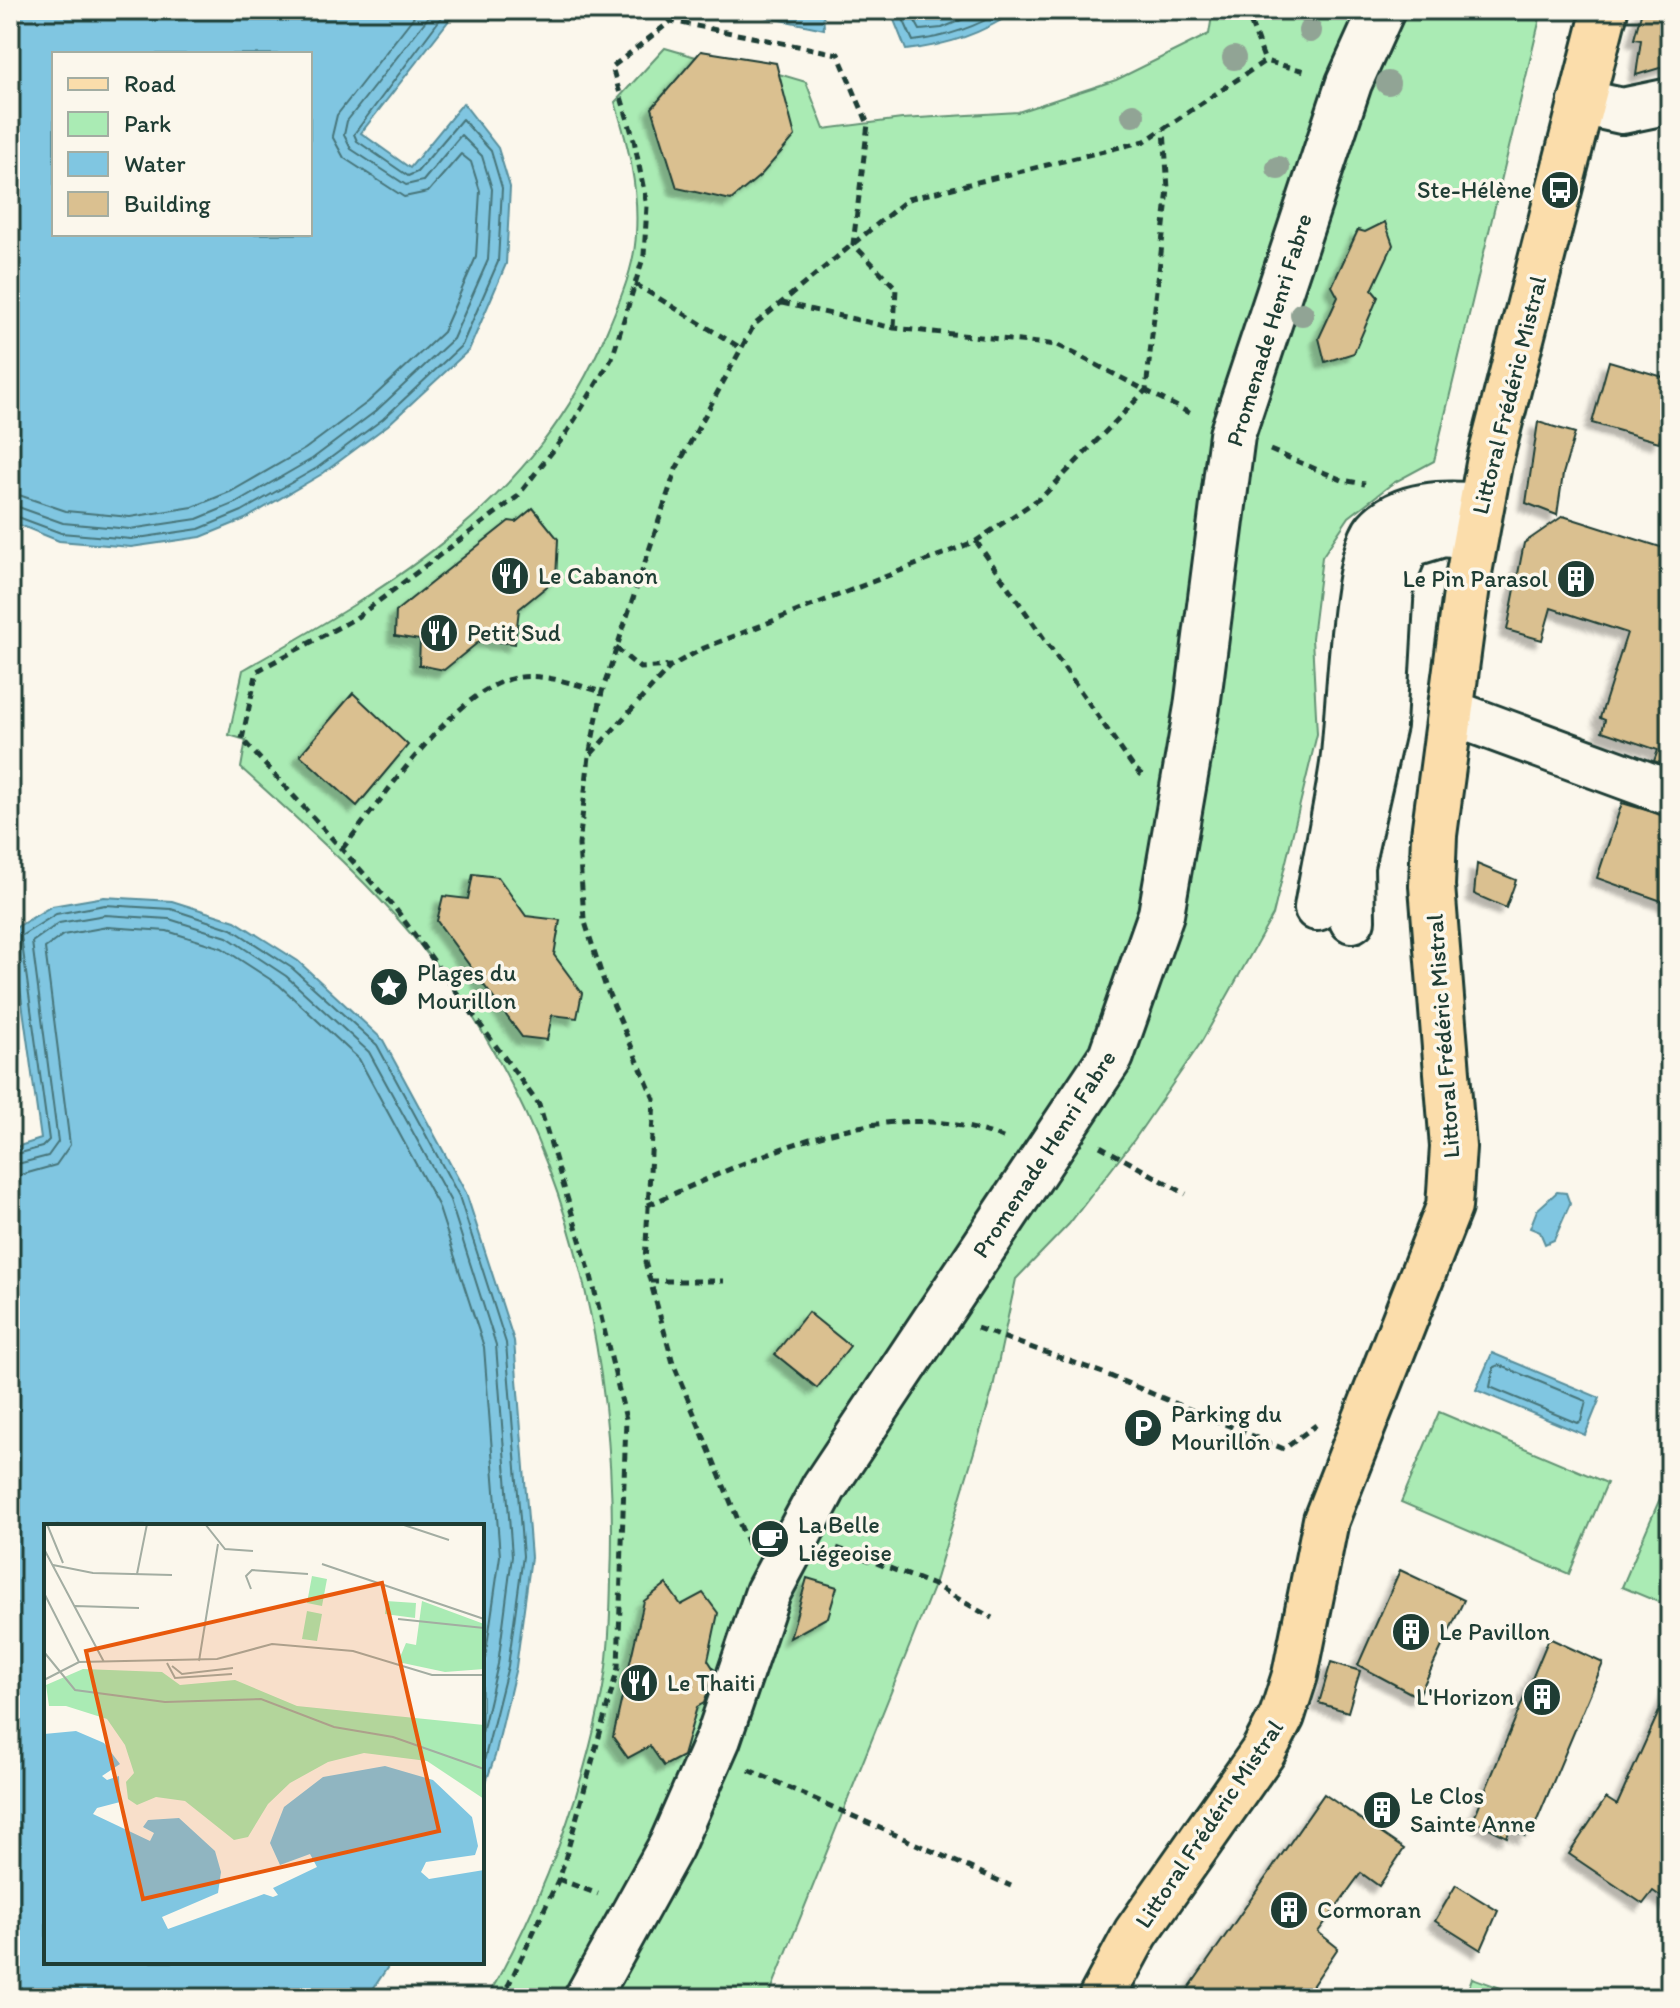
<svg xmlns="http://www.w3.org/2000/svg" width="1680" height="2008" viewBox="0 0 1680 2008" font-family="Itim,sans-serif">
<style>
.green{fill:#aaebb4;stroke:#649474;stroke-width:2}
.water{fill:#80c6e1;stroke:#598f9c;stroke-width:2;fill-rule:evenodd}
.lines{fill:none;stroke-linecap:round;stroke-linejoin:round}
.shore{stroke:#467479;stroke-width:2}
.building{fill:#dac090;stroke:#1f3d34;stroke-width:2;filter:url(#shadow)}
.minor-casing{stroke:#1f3d34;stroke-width:50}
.major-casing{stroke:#1f3d34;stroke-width:50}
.path{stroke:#1f3d34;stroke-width:5;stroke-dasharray:8 6;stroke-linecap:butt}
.minor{stroke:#fbf7ec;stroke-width:44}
.major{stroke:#fbddab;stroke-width:44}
.tree{fill:#91a495}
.labels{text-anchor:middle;stroke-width:7;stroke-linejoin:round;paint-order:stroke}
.poi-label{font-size:24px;fill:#1f3d34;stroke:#fbf7ec;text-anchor:start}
.street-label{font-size:24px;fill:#1f3d34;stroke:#fbf7ec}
.inset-road{fill:none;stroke:#a3ada2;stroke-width:2}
.view{fill:#e8590c;fill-opacity:0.15;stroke:#e8590c;stroke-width:4}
.inset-edge{fill:none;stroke:#1f3d34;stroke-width:4}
</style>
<defs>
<filter id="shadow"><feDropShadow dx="-7" dy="7" stdDeviation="2" flood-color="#0004"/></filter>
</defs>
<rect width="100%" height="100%" fill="#fbf7ec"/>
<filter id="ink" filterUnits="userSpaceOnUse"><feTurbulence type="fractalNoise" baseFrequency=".0125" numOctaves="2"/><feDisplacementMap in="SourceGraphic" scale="16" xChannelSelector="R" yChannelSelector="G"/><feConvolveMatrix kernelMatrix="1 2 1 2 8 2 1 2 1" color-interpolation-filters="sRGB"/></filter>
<g filter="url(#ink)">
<!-- green -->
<g class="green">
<path d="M 1213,10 L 1542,10 L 1434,461 L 1393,483 L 1349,517 L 1322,557 L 1312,638 L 1317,734 L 1273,915 L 1202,1041 L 1134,1140 L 1069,1224 L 1016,1279 L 992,1392 L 934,1585 L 768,1998 L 487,1998 C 540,1906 578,1808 600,1703 C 609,1663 610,1621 611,1580 C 619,1384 578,1180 471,1014 C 408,917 326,844 241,768 L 246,740 L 229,735 L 243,670 C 397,583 536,501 607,331 C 620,300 635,266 636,233 C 639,187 628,145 615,102 L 665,48 L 696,57 L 701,51 L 806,82 L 824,129 L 902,119 L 1018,112 L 1116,80 L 1209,34 Z"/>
<path d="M 1439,1412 L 1607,1483 L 1569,1574 L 1401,1502 Z"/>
<path d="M 1661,1496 L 1670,1499 L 1670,1607 L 1622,1587 Z"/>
<path d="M 1472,1978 L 1529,1998 L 1465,1998 Z"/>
</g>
<!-- water -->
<g class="water">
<path d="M 10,10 L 457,10 L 361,133 L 410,168 L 463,103 L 498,148 L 510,187 L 506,264 L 469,350 L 388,425 L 322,474 L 245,519 L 201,537 L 131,547 L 59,541 L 10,521 ZM 310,54 L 310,234 L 54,234 L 54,54 Z"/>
<path d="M 733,10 L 823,10 L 824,29 Z"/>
<path d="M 890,10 L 1018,10 C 981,34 949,45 906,50 Z"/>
<path d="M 104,897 L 172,901 L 235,921 L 298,961 L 383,1040 L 466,1193 L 514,1341 L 531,1557 L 516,1667 L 495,1756 L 482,1794 L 482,1526 L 46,1526 L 46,1962 L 391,1962 L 367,1998 L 10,1998 L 10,1149 L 41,1139 L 12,930 L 52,906 Z"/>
<path d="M 1557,1192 L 1566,1193 L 1570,1204 L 1554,1240 L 1545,1244 L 1540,1232 L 1530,1228 L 1537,1210 Z"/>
<path d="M 1492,1353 L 1600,1398 L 1585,1435 L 1476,1390 Z"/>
</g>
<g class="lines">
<!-- shore -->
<g class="shore">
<path d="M 899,10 L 913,41 C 947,37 975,28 1003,10"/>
<path d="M 909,10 L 920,30 L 942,28 L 985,10"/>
<path d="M 10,492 L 66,511 L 130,517 L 193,507 L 232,491 L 305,449 L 368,402 L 443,332 L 476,257 L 480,191 L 471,162 L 461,154 L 428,192 L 404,197 L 344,158 L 332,136 L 337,115 L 419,10"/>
<path d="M 10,504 L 63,523 L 130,529 L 197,519 L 238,502 L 312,459 L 376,411 L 453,339 L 488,260 L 492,189 L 482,156 L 461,135 L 423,181 L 406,185 L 351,149 L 344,135 L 347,121 L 434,10"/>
<path d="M 10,514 L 61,533 L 131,539 L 199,529 L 242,511 L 317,468 L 383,419 L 462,345 L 498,262 L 502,188 L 491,151 L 462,119 L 417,172 L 408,176 L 357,141 L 354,134 L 447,10"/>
<path d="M 10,1156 L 42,1147 L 49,1140 L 21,936 L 56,914 L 105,905 L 171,909 L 232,929 L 292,968 L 377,1045 L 459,1196 L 506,1343 L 523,1556 L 508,1666 L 482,1769"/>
<path d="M 10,1166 L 48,1156 L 58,1142 L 32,942 L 59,923 L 105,915 L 169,919 L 227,937 L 286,976 L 369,1052 L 450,1200 L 496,1345 L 512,1556 L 498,1664 L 482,1733"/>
<path d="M 10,1178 L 56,1165 L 70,1145 L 45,948 L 63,935 L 107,927 L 167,931 L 222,948 L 279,985 L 359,1059 L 438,1205 L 484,1347 L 500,1556 L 482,1680"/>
<path d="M 1499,1365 L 1586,1401 L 1581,1421 L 1577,1423 L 1490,1387 L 1494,1367 Z"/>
</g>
</g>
<!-- building -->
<g class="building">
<path d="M 1642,10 L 1670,10 L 1670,65 L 1636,75 L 1641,40 L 1634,39 Z"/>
<path d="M 701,51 L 776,63 L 795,136 L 761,175 L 731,200 L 677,188 L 652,108 Z"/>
<path d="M 1385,222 L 1393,245 L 1372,290 L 1378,297 L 1354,353 L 1325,362 L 1319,338 L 1338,297 L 1332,286 L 1358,230 L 1365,232 Z"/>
<path d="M 1609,361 L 1670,379 L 1670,404 L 1659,442 L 1592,423 Z"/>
<path d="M 1538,422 L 1575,433 L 1563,474 L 1557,515 L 1526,503 Z"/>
<path d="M 533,508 L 558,539 L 556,579 L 519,609 L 515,644 L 481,640 L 444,670 L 419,665 L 420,640 L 395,636 L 396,611 L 509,521 L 516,522 Z"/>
<path d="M 1563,516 L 1670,550 L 1670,766 L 1654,761 L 1658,750 L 1602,731 L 1605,720 L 1600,718 L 1627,633 L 1551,608 L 1542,640 L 1507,630 L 1524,543 Z"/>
<path d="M 353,693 L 408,745 L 357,806 L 300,755 Z"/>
<path d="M 1622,803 L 1670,817 L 1670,904 L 1597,878 Z"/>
<path d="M 1477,864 L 1516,880 L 1506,908 L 1474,894 Z"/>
<path d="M 473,874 L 498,877 L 526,916 L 560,920 L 554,955 L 582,993 L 577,1018 L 552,1015 L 547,1040 L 522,1037 L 437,921 L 443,896 L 468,899 Z"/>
<path d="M 808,1312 L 850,1346 L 817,1388 L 775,1354 Z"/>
<path d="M 1400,1570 L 1464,1600 L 1418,1697 L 1358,1665 Z"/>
<path d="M 807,1578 L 837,1587 L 828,1617 L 790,1638 Z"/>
<path d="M 666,1584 L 681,1605 L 703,1593 L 718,1613 L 708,1660 L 715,1671 L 704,1703 L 697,1707 L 683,1756 L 664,1766 L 650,1746 L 628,1758 L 613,1737 L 644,1601 Z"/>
<path d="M 1549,1638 L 1603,1663 L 1533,1830 L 1528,1827 L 1525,1836 L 1510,1829 L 1507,1837 L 1473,1820 Z"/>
<path d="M 1331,1662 L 1360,1671 L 1348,1712 L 1319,1703 Z"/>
<path d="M 1670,1687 L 1670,1903 L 1653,1891 L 1643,1904 L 1569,1854 L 1606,1798 L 1617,1805 Z"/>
<path d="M 1324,1794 L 1404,1849 L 1379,1886 L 1361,1873 L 1318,1932 L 1338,1948 L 1304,1998 L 1182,1998 Z"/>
<path d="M 1456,1885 L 1498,1911 L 1481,1950 L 1435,1921 Z"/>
</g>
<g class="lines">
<!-- minor casing -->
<g class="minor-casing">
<g id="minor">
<path d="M 1581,102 L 1622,111 L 1670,101"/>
<path d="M 1450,712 L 1670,793"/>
<path d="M 1317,908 C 1325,860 1336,812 1343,764 C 1349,719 1353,558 1377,530 C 1402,502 1447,503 1480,506"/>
<path d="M 1352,920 L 1351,866 L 1383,725 L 1391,584 L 1407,545 L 1443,534 L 1475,537"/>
<path d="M 587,1998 L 671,1846 L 718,1739 L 768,1592 L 824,1487 L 1111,1056 L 1161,914 L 1197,707 L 1232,435 L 1349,83 L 1382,10"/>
</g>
</g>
<!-- major casing -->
<g class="major-casing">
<path id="major" d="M 1101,1998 L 1136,1933 L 1263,1752 L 1282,1716 L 1295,1675 L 1326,1520 L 1449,1207 L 1453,1147 L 1432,886 L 1434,835 L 1468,578 L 1489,464 L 1605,10"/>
</g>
<!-- path -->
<g class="path">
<path d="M 1246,10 L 1265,61"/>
<path d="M 635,284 L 741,348"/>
<path d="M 782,303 L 894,328 L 1058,345 L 1195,416"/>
<path d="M 1270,450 L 1342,480 L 1365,484"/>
<path d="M 976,541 L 1134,768 L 1142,775"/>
<path d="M 616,648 L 640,668 L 670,666"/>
<path d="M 591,754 L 671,666 L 704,648 L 976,541 L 1043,496 L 1146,390 L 1168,189 L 1164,130"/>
<path d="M 342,849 C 382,801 448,699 507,680 C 537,670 573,684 602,692"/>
<path d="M 1100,1146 L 1186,1194"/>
<path d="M 648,1205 C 760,1157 885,1088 1008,1140"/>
<path d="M 650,1281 L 724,1281"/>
<path d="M 977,1328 L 1103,1373 L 1284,1449 L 1316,1425"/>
<path d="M 748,1544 L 673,1363 L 645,1262 L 654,1099 L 605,985 L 584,919 L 579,845 L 589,756 L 602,692 L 676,469 L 754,325 L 908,199 L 1145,141 L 1265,61 L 1309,72"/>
<path d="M 837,1548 L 934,1585 L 992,1618"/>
<path d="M 749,1770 L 1011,1886"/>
<path d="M 558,1879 L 598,1894"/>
<path d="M 636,1992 L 650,1998"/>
<path d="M 499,1998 L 509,1984 L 561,1874 L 618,1668 L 626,1419 L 591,1276 L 539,1105 L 395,908 L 242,739 L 257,671 L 356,618 L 517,497 L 566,434 L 612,358 L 644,255 L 647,206 L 634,140 L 612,67 L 671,21 L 838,54 L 868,124 L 853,244 L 896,288 L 894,328"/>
</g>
<!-- minor -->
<use href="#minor" class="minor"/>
<!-- major -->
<use href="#major" class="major"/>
</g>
<!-- trees -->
<g class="tree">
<circle cx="1310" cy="31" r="12"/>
<circle cx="1234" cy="58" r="12"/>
<circle cx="1388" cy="83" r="12"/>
<circle cx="1133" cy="115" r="12"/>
<circle cx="1278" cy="168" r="12"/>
<circle cx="1302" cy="314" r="12"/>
</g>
</g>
<!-- icons -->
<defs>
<g id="bus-disc" transform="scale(2)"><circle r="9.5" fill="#1f3d34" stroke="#fbf7ec"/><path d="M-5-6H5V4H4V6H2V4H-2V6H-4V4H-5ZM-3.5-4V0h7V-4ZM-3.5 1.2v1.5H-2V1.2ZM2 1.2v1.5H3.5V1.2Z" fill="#fff"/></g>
<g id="restaurant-disc" transform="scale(2)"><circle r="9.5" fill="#1f3d34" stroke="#fbf7ec"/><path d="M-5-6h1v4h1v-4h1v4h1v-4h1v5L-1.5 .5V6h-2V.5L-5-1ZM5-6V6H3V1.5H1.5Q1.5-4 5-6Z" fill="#fff"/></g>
<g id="building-disc" transform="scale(2)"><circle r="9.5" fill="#1f3d34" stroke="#fbf7ec"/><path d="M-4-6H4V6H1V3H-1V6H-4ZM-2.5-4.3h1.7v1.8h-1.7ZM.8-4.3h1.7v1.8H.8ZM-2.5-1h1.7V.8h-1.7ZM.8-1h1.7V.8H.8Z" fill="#fff"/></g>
<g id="sight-disc" transform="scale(2)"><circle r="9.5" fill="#1f3d34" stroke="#fbf7ec"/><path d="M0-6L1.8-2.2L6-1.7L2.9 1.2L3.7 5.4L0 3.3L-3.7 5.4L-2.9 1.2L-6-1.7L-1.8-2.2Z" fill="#fff"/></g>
<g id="parking-disc" transform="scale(2)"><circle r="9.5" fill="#1f3d34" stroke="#fbf7ec"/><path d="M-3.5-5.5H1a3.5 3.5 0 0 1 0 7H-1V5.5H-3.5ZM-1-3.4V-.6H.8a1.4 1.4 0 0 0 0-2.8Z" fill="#fff"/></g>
<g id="cafe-disc" transform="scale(2)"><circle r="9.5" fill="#1f3d34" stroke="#fbf7ec"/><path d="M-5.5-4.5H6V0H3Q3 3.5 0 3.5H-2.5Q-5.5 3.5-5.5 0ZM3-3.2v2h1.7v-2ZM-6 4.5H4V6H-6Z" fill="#fff"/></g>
</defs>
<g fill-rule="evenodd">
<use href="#bus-disc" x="1560" y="190"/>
<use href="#restaurant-disc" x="510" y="576"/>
<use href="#building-disc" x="1576" y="579"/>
<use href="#restaurant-disc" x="439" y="633"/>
<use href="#sight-disc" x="389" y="987"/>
<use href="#parking-disc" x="1143" y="1428"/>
<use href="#cafe-disc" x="770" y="1539"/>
<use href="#building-disc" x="1411" y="1632"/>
<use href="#restaurant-disc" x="639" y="1683"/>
<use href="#building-disc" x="1542" y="1697"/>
<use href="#building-disc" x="1382" y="1810"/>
<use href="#building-disc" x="1289" y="1910"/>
</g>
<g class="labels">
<!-- poi labels -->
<g class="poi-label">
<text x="1532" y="198" text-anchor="end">Ste-Hélène</text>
<text x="538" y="584">Le Cabanon</text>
<text x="1548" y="587" text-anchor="end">Le Pin Parasol</text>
<text x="467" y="641">Petit Sud</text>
<text x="417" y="981">Plages du<tspan x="417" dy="28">Mourillon</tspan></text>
<text x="1171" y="1422">Parking du<tspan x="1171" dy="28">Mourillon</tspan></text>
<text x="798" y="1533">La Belle<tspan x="798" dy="28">Liégeoise</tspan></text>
<text x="1439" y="1640">Le Pavillon</text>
<text x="667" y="1691">Le Thaiti</text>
<text x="1514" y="1705" text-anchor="end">L'Horizon</text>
<text x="1410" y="1804">Le Clos<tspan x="1410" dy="28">Sainte Anne</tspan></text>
<text x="1317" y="1918">Cormoran</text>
</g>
<!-- street labels -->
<g class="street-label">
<text transform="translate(1269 330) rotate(-73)" y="8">Promenade Henri Fabre</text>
<text transform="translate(1509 395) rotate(-76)" y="8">Littoral Frédéric Mistral</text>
<text transform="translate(1443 1036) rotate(-94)" y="8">Littoral Frédéric Mistral</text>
<text transform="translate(1044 1154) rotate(-57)" y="8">Promenade Henri Fabre</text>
<text transform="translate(1209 1824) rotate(-56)" y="8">Littoral Frédéric Mistral</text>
</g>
</g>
<!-- overview -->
<g transform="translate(44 1524)">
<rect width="440" height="440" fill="#fbf7ec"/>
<path d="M 268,52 L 283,55 L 278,82 L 263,79 ZM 342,77 L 372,79 L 371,94 L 341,90 ZM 378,77 L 440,100 L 440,145 L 401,148 L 354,138 L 362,119 L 372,121 ZM 263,87 L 278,90 L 273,117 L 258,115 ZM 39,145 L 118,148 L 136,161 L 191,156 L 253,182 L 440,201 L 440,275 L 383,237 L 320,229 L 284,238 L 246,259 L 224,280 L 204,313 L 190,316 L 141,277 L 112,273 L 93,281 L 84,275 L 82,258 L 90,249 L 81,221 L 63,195 L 22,182 L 5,182 L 2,161 Z" fill="#aaebb4"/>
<path d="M 32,207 L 60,219 L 76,240 L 58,252 L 63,256 L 75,252 L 76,278 L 53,284 L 49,290 L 106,317 L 110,309 L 99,303 L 104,296 L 135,294 L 171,327 L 177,348 L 174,369 L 118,393 L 124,405 L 220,370 L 229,373 L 234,371 L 229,364 L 273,343 L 266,330 L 236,341 L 226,319 L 240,283 L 279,253 L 341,242 L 389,256 L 428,293 L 434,322 L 431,331 L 382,338 L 377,348 L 385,355 L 440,346 L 440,440 L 0,440 L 0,210 Z" fill="#80c6e1"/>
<path class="inset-road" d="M 3,0 L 19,39M 161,0 L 181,25 L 209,27M 357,0 L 405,16M 0,25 L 60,138M 278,40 L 440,95M 9,41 L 49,49 L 128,51M 93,50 L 103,0M 207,65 L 202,52 L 208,46 L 264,50M 0,69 L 35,138M 31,82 L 95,84M 354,95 L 440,104M 0,128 L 31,166 L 121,178 L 217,175 L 290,203 L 349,213 L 440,245M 155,137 L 174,20M 123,139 L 131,154 L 188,150M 128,142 L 138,150 L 189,144M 0,156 L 35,138 L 173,135 L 228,120 L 309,127 L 388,151 L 440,151"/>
<path class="view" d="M 338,59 L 395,307 L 99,375 L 42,127 Z"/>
<rect width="440" height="440" class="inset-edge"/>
</g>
<!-- margin -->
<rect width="1680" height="2008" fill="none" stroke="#fbf7ec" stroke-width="40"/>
<rect x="20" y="20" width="1640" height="1968" fill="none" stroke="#1f3d34" stroke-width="3" filter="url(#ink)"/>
<!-- legend -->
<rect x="52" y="52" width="260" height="184" fill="#fbf7ec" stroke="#a3ada2" stroke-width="2"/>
<rect x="68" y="78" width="40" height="12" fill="#fbddab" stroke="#a3ada2" stroke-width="2"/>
<text x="124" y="92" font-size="24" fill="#1f3d34">Road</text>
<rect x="68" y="112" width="40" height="24" fill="#aaebb4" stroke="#a3ada2" stroke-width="2"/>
<text x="124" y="132" font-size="24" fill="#1f3d34">Park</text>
<rect x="68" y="152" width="40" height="24" fill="#80c6e1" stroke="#a3ada2" stroke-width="2"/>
<text x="124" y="172" font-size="24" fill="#1f3d34">Water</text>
<rect x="68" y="192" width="40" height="24" fill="#dac090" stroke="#a3ada2" stroke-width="2"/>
<text x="124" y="212" font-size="24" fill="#1f3d34">Building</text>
</svg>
